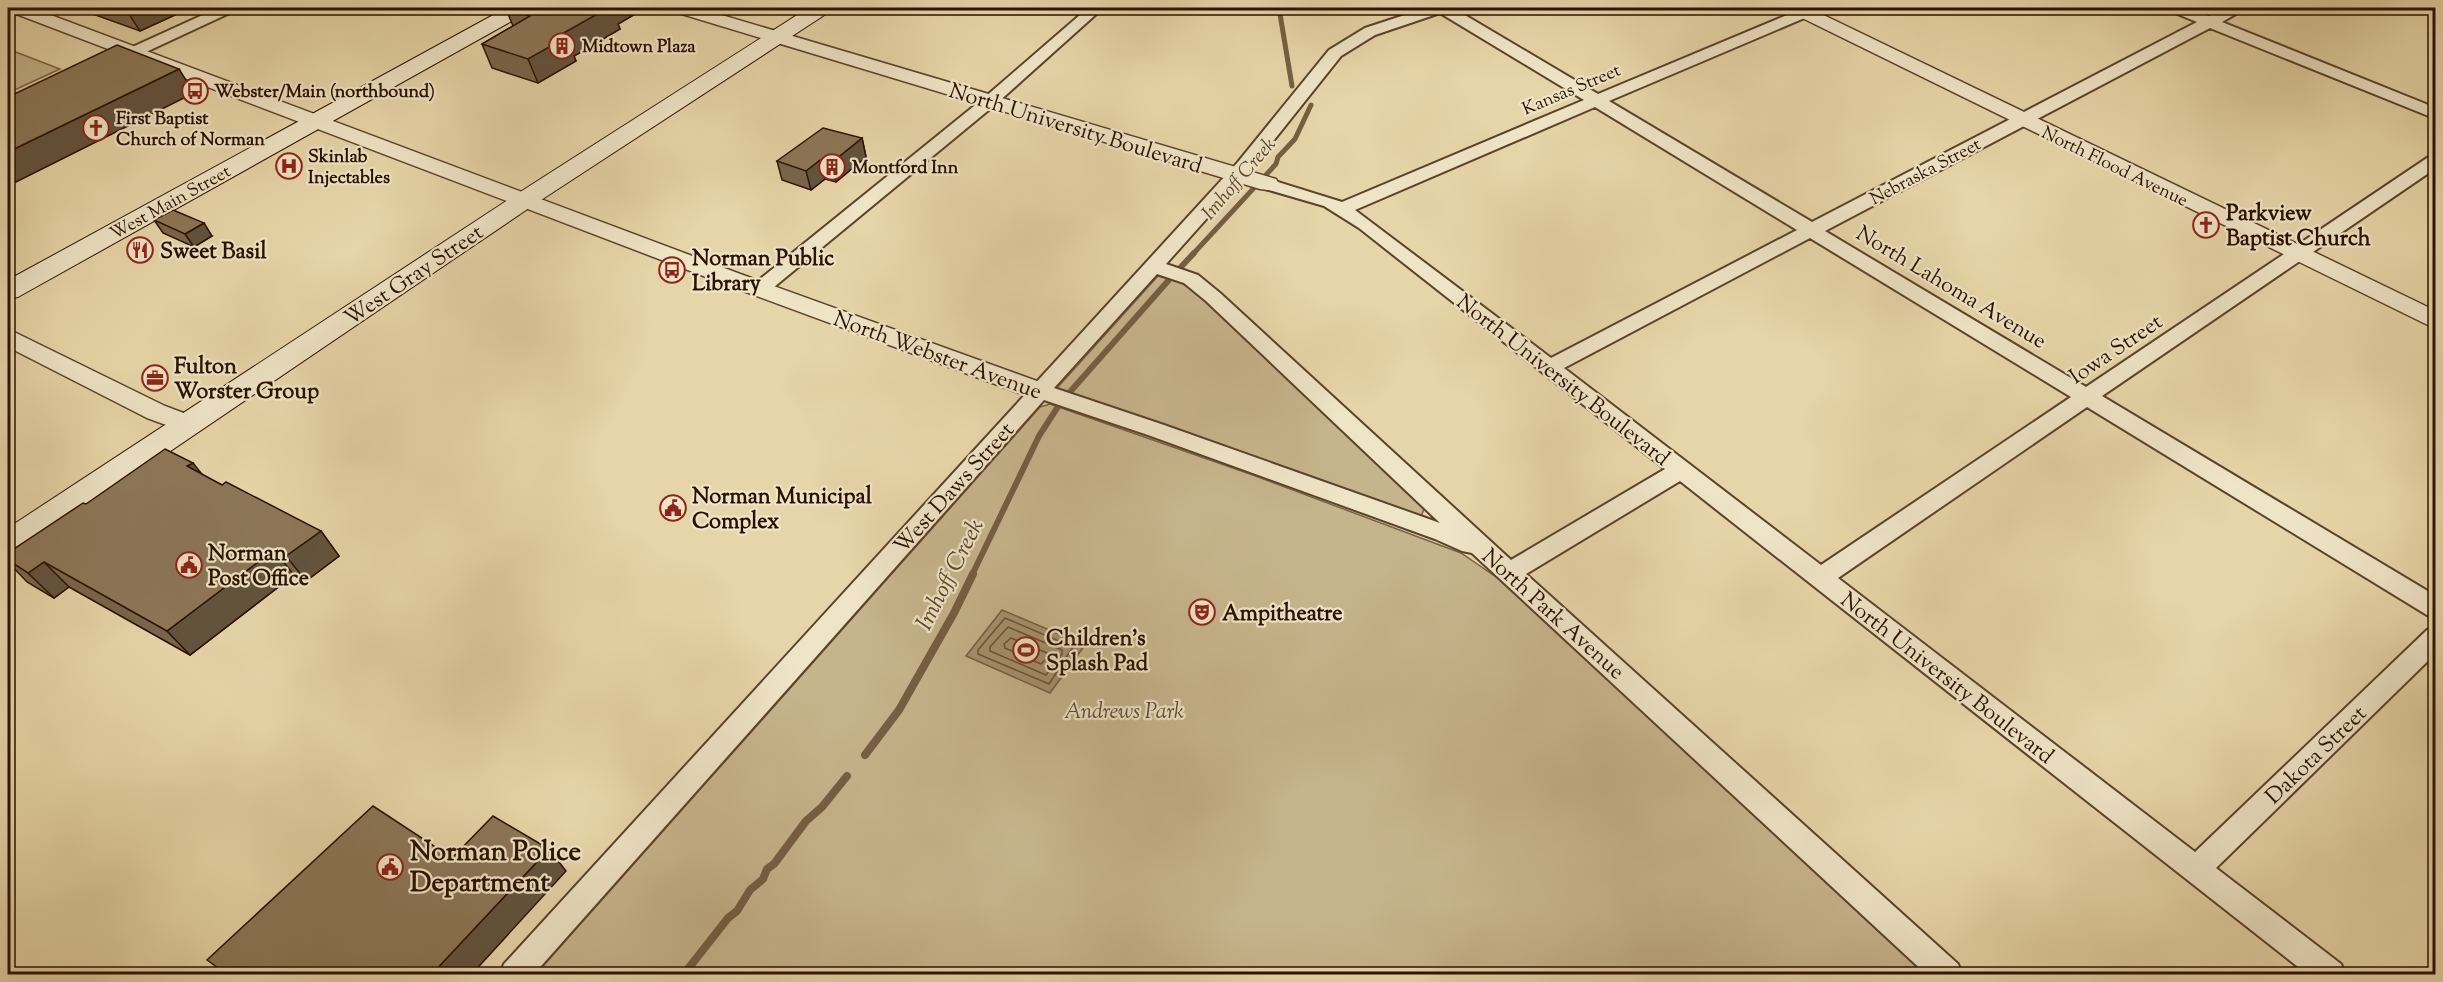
<svg xmlns="http://www.w3.org/2000/svg" width="2443" height="982" viewBox="0 0 2443 982" font-family="'Sorts Mill Goudy',serif">
<style>
.green{fill:#c6b48c;stroke:#786246;stroke-width:1.5}
.water{fill:#a6926f;stroke:#755e43;stroke-width:1.5}
.lines{fill:none;stroke-linecap:round;stroke-linejoin:round}
.shore{stroke:#685238;stroke-width:1.5}
.stream-far2{stroke:#755e43;stroke-width:5}
.stream-far1{stroke:#755e43;stroke-width:6}
.stream{stroke:#755e43;stroke-width:8}
.minor-casing{stroke:#5a422b;stroke-width:4}
.tertiary-casing{stroke:#5a422b;stroke-width:3}
.secondary-casing{stroke:#2b1101;stroke-width:2}
.minor{fill:#efe4c6;fill-rule:evenodd}
.tertiary{fill:#efe4c6;fill-rule:evenodd}
.secondary{fill:#efe4c6;fill-rule:evenodd}
.wall{fill:#78664c;stroke:#2b1101;stroke-width:1.5}
.shaded-wall{fill:#62533e;stroke:#2b1101;stroke-width:1.5}
.building{fill:#8c7758;stroke:#2b1101;stroke-width:1.5}
.labels{text-anchor:middle;stroke-width:4.5;stroke-linejoin:round;paint-order:stroke}
.far-poi-label{font-size:18px;font-weight:bold;fill:#2b1101;stroke:#efe4c6;text-anchor:start}
.far-street-label{font-size:18px;fill:#2b1101;stroke:#efe4c6}
.far-water-label{font-size:20px;font-style:italic;fill:#5c452d;stroke:#efe4c6}
.street-label{font-size:22px;fill:#2b1101;stroke:#efe4c6}
.poi-label{font-size:22px;font-weight:bold;fill:#2b1101;stroke:#efe4c6;text-anchor:start}
.park-label{font-size:22px;font-style:italic;fill:#614a32;stroke:#efe4c6}
.water-label{font-size:24px;font-style:italic;fill:#5c452d;stroke:#efe4c6}
.near-poi-label{font-size:27px;font-weight:bold;fill:#2b1101;stroke:#efe4c6;text-anchor:start}
</style>
<rect width="100%" height="100%" fill="#e6d5a8"/>
<filter id="stains"><feTurbulence type="fractalNoise" baseFrequency=".00333" numOctaves="4"/><feColorMatrix values="0 0 0 0 .2 0 0 0 0 .09 0 0 0 0 .02 0 0 0 .5 -.17"/></filter>
<radialGradient id="worn" r=".72"><stop offset=".6" stop-color="#630" stop-opacity="0"/><stop offset="1" stop-color="#630" stop-opacity=".3"/></radialGradient>
<!-- green -->
<g class="green">
<path d="M 8,49 L 60,69 L 8,93 Z"/>
<path d="M 1158,276 L 1180,282 L 1189,287 L 1275,364 L 1425,506 L 1421,517 L 1057,388 Z"/>
<path d="M 1050,404 L 1250,474 L 1461,553 L 1502,581 L 1926,974 L 536,974 L 1040,407 Z"/>
</g>
<!-- water -->
<path class="water" d="M 1002,610 L 1085,645 L 1050,693 L 966,656 Z"/>
<g class="lines">
<!-- shore -->
<g class="shore">
<path d="M 1005,618 L 1073,647 L 1049,684 L 978,654 L 978,650 Z"/>
<path d="M 1008,627 L 1062,650 L 1062,654 L 1046,675 L 990,651 L 990,647 Z"/>
<path d="M 1011,638 L 1047,653 L 1048,657 L 1041,664 L 1005,648 L 1004,644 Z"/>
</g>
<!-- stream-far2 -->
<g class="stream-far2">
<path d="M 1279,8 L 1292,86"/>
<path d="M 1193,254 L 1276,164 L 1278,157 L 1295,139 L 1311,105"/>
</g>
<!-- stream-far1 -->
<g class="stream-far1">
<path d="M 1181,267 L 1194,253"/>
<path d="M 1069,393 L 1168,281"/>
<path d="M 972,575 L 1039,436 L 1059,405"/>
</g>
<!-- stream -->
<g class="stream">
<path d="M 865,755 L 899,710 L 954,613 L 973,574"/>
<path d="M 684,974 L 728,918 L 737,911 L 750,890 L 763,879 L 767,869 L 774,864 L 806,821 L 822,807 L 847,776"/>
</g>
<!-- minor casing -->
<g class="minor-casing">
<g id="minor">
<path d="M 218,8 L 236,8 L 234,11 L 118,65 L 106,65 L 104,62 L 106,59 Z"/>
<path d="M 1088,8 L 1103,8 L 996,104 L 768,292 L 754,292 L 751,288 L 754,284 L 984,98 Z"/>
<path d="M 1426,8 L 1453,8 L 1598,94 L 1804,8 L 1823,8 L 1821,11 L 1609,101 L 1812,222 L 2197,22 L 2170,11 L 2168,8 L 2187,8 L 2209,16 L 2226,8 L 2243,8 L 2241,11 L 2222,22 L 2436,108 L 2436,119 L 2210,28 L 1825,231 L 2086,387 L 2430,156 L 2436,155 L 2436,168 L 2102,396 L 2436,596 L 2436,617 L 2427,615 L 2087,407 L 1838,578 L 2195,852 L 2427,630 L 2436,627 L 2436,653 L 2216,868 L 2341,964 L 2345,974 L 2307,974 L 1680,481 L 1526,574 L 1958,964 L 1962,974 L 1926,974 L 1472,553 L 1462,551 L 1435,539 L 1148,435 L 1044,400 L 534,974 L 500,974 L 504,964 L 1238,162 L 1329,50 L 1365,28 ZM 1440,13 L 1584,100 L 1342,202 L 1268,179 L 1262,180 L 1259,184 L 1262,188 L 1324,206 L 1359,228 L 1665,469 L 1511,560 L 1220,293 L 1198,275 L 1166,264 L 1250,170 L 1341,56 L 1375,35 ZM 1595,107 L 1797,230 L 1551,358 L 1355,210 ZM 1810,238 L 2071,397 L 1821,565 L 1564,368 ZM 1157,274 L 1184,283 L 1206,301 L 1440,523 L 1164,425 L 1054,388 Z"/>
</g>
</g>
<!-- tertiary casing -->
<g class="tertiary-casing">
<g id="tertiary">
<path d="M 8,8 L 32,8 L 743,275 L 1048,385 L 1052,391 L 1048,397 L 1039,400 L 1030,397 L 727,285 L 11,12 Z"/>
<path d="M 672,8 L 698,8 L 1276,179 L 1279,184 L 1276,189 L 1268,190 L 1260,189 L 675,12 Z"/>
<path d="M 1787,8 L 1809,8 L 2436,311 L 2436,329 L 1790,12 Z"/>
<path d="M 8,329 L 165,406 L 197,418 L 201,424 L 197,430 L 188,433 L 147,418 L 8,347 Z"/>
</g>
</g>
<!-- secondary casing -->
<g class="secondary-casing">
<g id="secondary">
<path d="M 506,8 L 531,8 L 528,12 L 18,297 L 8,299 L 8,280 Z"/>
<path d="M 808,8 L 832,8 L 829,12 L 535,204 L 20,553 L 8,556 L 8,528 L 517,194 Z"/>
</g>
</g>
<!-- minor -->
<use href="#minor" class="minor"/>
<!-- tertiary -->
<use href="#tertiary" class="tertiary"/>
<!-- secondary -->
<use href="#secondary" class="secondary"/>
</g>
<!-- wall -->
<g class="wall">
<path d="M 76,8 L 190,8 L 140,31 Z"/>
<path d="M 506,9 L 642,10 L 618,24 L 620,29 L 574,56 L 576,61 L 538,83 L 492,68 L 482,44 L 513,26 Z"/>
<path d="M 862,138 L 866,157 L 836,182 L 825,179 L 811,190 L 782,180 L 777,161 Z"/>
<path d="M 154,220 L 212,236 L 194,247 L 163,233 Z"/>
<path d="M 202,475 L 222,485 L 321,531 L 339,556 L 306,581 L 294,575 L 190,655 L 69,587 L 54,598 L 27,582 L 8,562 L 8,553 L 86,504 Z"/>
</g>
<!-- shaded-wall -->
<g class="shaded-wall">
<path d="M 125,8 L 190,8 L 140,31 Z"/>
<path d="M 606,8 L 641,8 L 642,10 L 618,24 L 620,29 L 574,56 L 576,61 L 538,83 L 528,59 L 560,35 Z"/>
<path d="M 179,69 L 194,93 L 8,186 L 8,152 Z"/>
<path d="M 862,138 L 866,157 L 836,182 L 831,163 Z"/>
<path d="M 820,160 L 825,179 L 811,190 L 806,171 Z"/>
<path d="M 204,223 L 212,236 L 194,247 L 185,234 Z"/>
<path d="M 193,463 L 213,488 L 187,466 Z"/>
<path d="M 321,531 L 339,556 L 306,581 L 286,556 Z"/>
<path d="M 274,550 L 294,575 L 190,655 L 167,631 Z"/>
<path d="M 44,562 L 69,587 L 54,598 L 28,573 Z"/>
<path d="M 549,849 L 566,871 L 471,975 L 431,975 Z"/>
</g>
<!-- building -->
<g class="building">
<path d="M 509,8 L 608,8 L 560,35 L 567,37 L 528,59 L 482,44 L 530,16 L 506,9 Z"/>
<path d="M 117,45 L 179,69 L 8,152 L 8,97 Z"/>
<path d="M 823,128 L 862,138 L 831,163 L 820,160 L 806,171 L 777,161 Z"/>
<path d="M 173,210 L 204,223 L 185,234 L 154,220 Z"/>
<path d="M 165,449 L 193,463 L 187,466 L 222,485 L 226,482 L 321,531 L 286,556 L 274,550 L 167,631 L 44,562 L 28,573 L 8,560 L 8,553 L 83,503 L 86,504 Z"/>
<path d="M 373,806 L 452,858 L 493,816 L 549,849 L 431,975 L 228,975 L 207,960 Z"/>
</g>
<!-- icons -->
<defs>
<g id="building-ring" transform="scale(1.35)"><circle r="9.5" fill="#efe4c6" stroke="#8f2418" stroke-width="1.5"/><path d="M-4-6H4V6H1V3H-1V6H-4ZM-2.5-4.3h1.7v1.8h-1.7ZM.8-4.3h1.7v1.8H.8ZM-2.5-1h1.7V.8h-1.7ZM.8-1h1.7V.8H.8Z" fill="#8f2418"/></g>
<g id="bus-ring" transform="scale(1.35)"><circle r="9.5" fill="#efe4c6" stroke="#8f2418" stroke-width="1.5"/><path d="M-5-6H5V4H4V6H2V4H-2V6H-4V4H-5ZM-3.5-4V0h7V-4ZM-3.5 1.2v1.5H-2V1.2ZM2 1.2v1.5H3.5V1.2Z" fill="#8f2418"/></g>
<g id="church-ring" transform="scale(1.35)"><circle r="9.5" fill="#efe4c6" stroke="#8f2418" stroke-width="1.5"/><path d="M-1.2-6h2.4v3.5h3.3v2.4h-3.3V6h-2.4V-.1h-3.3v-2.4h3.3Z" fill="#8f2418"/></g>
<g id="hospital-ring" transform="scale(1.35)"><circle r="9.5" fill="#efe4c6" stroke="#8f2418" stroke-width="1.5"/><path d="M-5-5h3v3.5h4V-5h3V5h-3V1.5h-4V5h-3Z" fill="#8f2418"/></g>
<g id="restaurant-ring" transform="scale(1.35)"><circle r="9.5" fill="#efe4c6" stroke="#8f2418" stroke-width="1.5"/><path d="M-5-6h1v4h1v-4h1v4h1v-4h1v5L-1.5 .5V6h-2V.5L-5-1ZM5-6V6H3V1.5H1.5Q1.5-4 5-6Z" fill="#8f2418"/></g>
<g id="office-ring" transform="scale(1.35)"><circle r="9.5" fill="#efe4c6" stroke="#8f2418" stroke-width="1.5"/><path d="M-6-3h4V-5.5h4V-3h4V5H-6ZM-1-4.5V-3h2v-1.5ZM-6 0V1H6V0Z" fill="#8f2418"/></g>
<g id="civic-ring" transform="scale(1.35)"><circle r="9.5" fill="#efe4c6" stroke="#8f2418" stroke-width="1.5"/><path d="M-.6-6.5H3V-4.5H.6V-3L4-1V1h2V6H-6V1h2V-1L-.6-3ZM-1.2 2.5V6h2.4V2.5Z" fill="#8f2418"/></g>
<g id="theatre-ring" transform="scale(1.35)"><circle r="9.5" fill="#efe4c6" stroke="#8f2418" stroke-width="1.5"/><path d="M-5-5.5Q0-4 5-5.5V0Q5 5 0 6Q-5 5-5 0ZM-3.3-2.5H-1v1.5H-3.3ZM1-2.5H3.3v1.5H1ZM-2.8 1Q0 5.5 2.8 1Z" fill="#8f2418"/></g>
<g id="stadium-ring" transform="scale(1.35)"><circle r="9.5" fill="#efe4c6" stroke="#8f2418" stroke-width="1.5"/><path d="M0-5a6.5 5 0 1 0 0 10a6.5 5 0 1 0 0-10ZM-3.5-1.8h7v3.6h-7Z" fill="#8f2418"/></g>
</defs>
<g fill-rule="evenodd">
<use href="#building-ring" x="562" y="46"/>
<use href="#bus-ring" x="195" y="91"/>
<use href="#church-ring" x="96" y="128"/>
<use href="#hospital-ring" x="289" y="166"/>
<use href="#building-ring" x="832" y="167"/>
<use href="#church-ring" x="2206" y="225"/>
<use href="#restaurant-ring" x="140" y="250"/>
<use href="#bus-ring" x="672" y="270"/>
<use href="#office-ring" x="155" y="378"/>
<use href="#civic-ring" x="673" y="508"/>
<use href="#civic-ring" x="189" y="565"/>
<use href="#theatre-ring" x="1202" y="612"/>
<use href="#stadium-ring" x="1026" y="650"/>
<use href="#civic-ring" x="390" y="867"/>
</g>
<g class="labels">
<!-- far-poi labels -->
<g class="far-poi-label">
<text x="582" y="52">Midtown Plaza</text>
<text x="214" y="97">Webster/Main (northbound)</text>
<text x="116" y="124">First Baptist<tspan x="116" dy="21">Church of Norman</tspan></text>
<text x="308" y="162">Skinlab<tspan x="308" dy="21">Injectables</tspan></text>
<text x="852" y="173">Montford Inn</text>
</g>
<!-- far-street labels -->
<g class="far-street-label">
<text transform="translate(1571 89) rotate(-23)" y="6">Kansas Street</text>
<text transform="translate(2115 166) rotate(26)" y="6">North Flood Avenue</text>
<text transform="translate(1925 171) rotate(-28)" y="6">Nebraska Street</text>
<text transform="translate(170 202) rotate(-29)" y="6">West Main Street</text>
</g>
<!-- far-water labels -->
<g class="far-water-label">
<text transform="translate(1238 178) rotate(-49)" y="7">Imhoff Creek</text>
</g>
<!-- street labels -->
<g class="street-label">
<text transform="translate(1076 127) rotate(17)" y="8">North University Boulevard</text>
<text transform="translate(413 274) rotate(-34)" y="8">West Gray Street</text>
<text transform="translate(1952 286) rotate(31)" y="8">North Lahoma Avenue</text>
<text transform="translate(2115 348) rotate(-34)" y="8">Iowa Street</text>
<text transform="translate(938 354) rotate(20)" y="8">North Webster Avenue</text>
<text transform="translate(1564 379) rotate(38)" y="8">North University Boulevard</text>
<text transform="translate(953 487) rotate(-48)" y="8">West Daws Street</text>
<text transform="translate(1554 613) rotate(42)" y="8">North Park Avenue</text>
<text transform="translate(1948 677) rotate(38)" y="8">North University Boulevard</text>
<text transform="translate(2315 754) rotate(-44)" y="8">Dakota Street</text>
</g>
<!-- poi labels -->
<g class="poi-label">
<text x="2226" y="220">Parkview<tspan x="2226" dy="25">Baptist Church</tspan></text>
<text x="160" y="258">Sweet Basil</text>
<text x="692" y="265">Norman Public<tspan x="692" dy="25">Library</tspan></text>
<text x="174" y="373">Fulton<tspan x="174" dy="25">Worster Group</tspan></text>
<text x="692" y="503">Norman Municipal<tspan x="692" dy="25">Complex</tspan></text>
<text x="208" y="560">Norman<tspan x="208" dy="25">Post Office</tspan></text>
<text x="1222" y="620">Ampitheatre</text>
<text x="1046" y="645">Children's<tspan x="1046" dy="25">Splash Pad</tspan></text>
</g>
<!-- park labels -->
<g class="park-label">
<text x="1124" y="718">Andrews Park</text>
</g>
<!-- water labels -->
<g class="water-label">
<text transform="translate(949 574) rotate(-63)" y="8">Imhoff Creek</text>
</g>
<!-- near-poi labels -->
<g class="near-poi-label">
<text x="410" y="860">Norman Police<tspan x="410" dy="31">Department</tspan></text>
</g>
</g>
<!-- margin -->
<rect width="2443" height="982" fill="none" stroke="#e6d5a8" stroke-width="30"/>
<rect x="9" y="9" width="2425" height="964" fill="none" stroke="#2b1101" stroke-width="3"/>
<rect x="15" y="15" width="2413" height="952" fill="none" stroke="#2b1101" stroke-width="1.5"/>
<rect width="100%" height="100%" filter="url(#stains)"/>
<rect width="100%" height="100%" fill="url(#worn)"/>
</svg>
